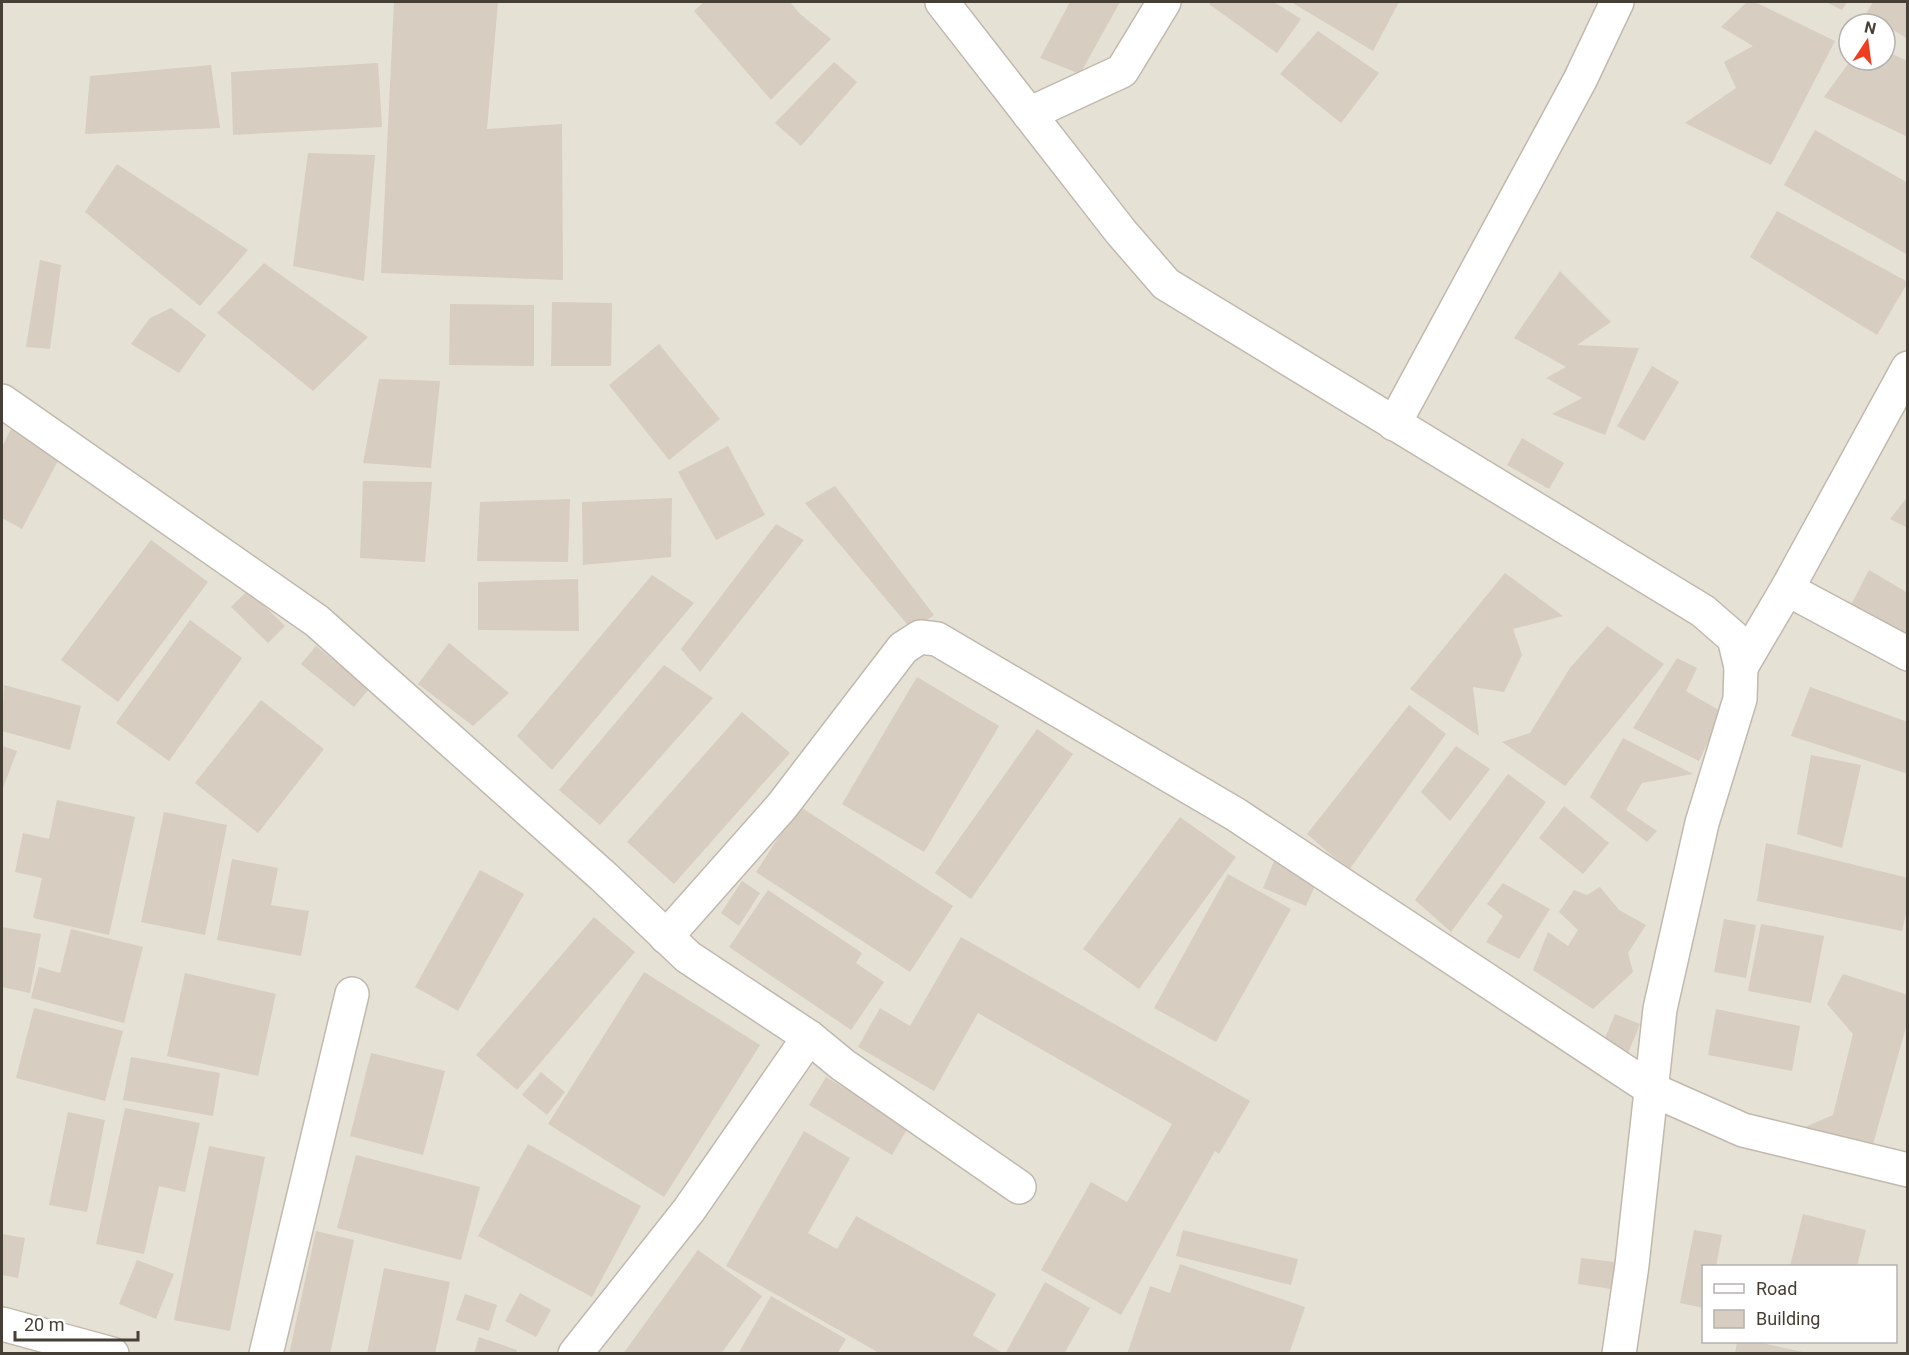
<svg xmlns="http://www.w3.org/2000/svg" width="1909" height="1355" viewBox="0 0 1909 1355" font-family="Roboto,sans-serif">
<style>
.residential{fill:#e6e1d5;fill-rule:evenodd}
.building{fill:#d7cdc0}
.lines{fill:none;stroke-linecap:round;stroke-linejoin:round}
.minor-casing{stroke:#c1b9ad;stroke-width:36}
.minor{stroke:#fff;stroke-width:33}
</style>
<rect width="100%" height="100%" fill="#f3efe7"/>
<!-- residential -->
<path class="residential" d="M 2,2 L 1907,2 L 1907,1353 L 2,1353 ZM 1849,24 L 1885,24 L 1885,60 L 1849,60 ZM 1704,1266 L 1896,1266 L 1896,1342 L 1704,1342 Z"/>
<!-- building -->
<g class="building">
<path d="M 394,2 L 498,2 L 487,129 L 562,124 L 563,280 L 381,273 Z"/>
<path d="M 704,2 L 790,2 L 800,14 L 831,39 L 771,100 L 694,11 Z"/>
<path d="M 1070,2 L 1120,2 L 1080,74 L 1040,58 Z"/>
<path d="M 1211,2 L 1274,2 L 1301,19 L 1277,53 L 1209,4 Z"/>
<path d="M 1291,2 L 1399,2 L 1373,51 Z"/>
<path d="M 1747,2 L 1755,2 L 1835,41 L 1771,165 L 1685,123 L 1736,88 L 1724,62 L 1753,46 L 1721,27 Z"/>
<path d="M 1826,2 L 1847,2 L 1842,10 Z"/>
<path d="M 1873,2 L 1908,2 L 1908,39 L 1866,14 Z"/>
<path d="M 1318,31 L 1379,73 L 1341,123 L 1280,74 Z"/>
<path d="M 1885,51 L 1908,61 L 1908,137 L 1824,97 L 1851,60 L 1885,60 Z"/>
<path d="M 834,62 L 857,82 L 801,146 L 775,123 Z"/>
<path d="M 378,63 L 382,127 L 233,135 L 231,72 Z"/>
<path d="M 211,65 L 220,128 L 85,134 L 90,76 Z"/>
<path d="M 1815,130 L 1908,183 L 1908,255 L 1784,185 Z"/>
<path d="M 308,153 L 375,155 L 364,281 L 293,266 Z"/>
<path d="M 117,164 L 248,250 L 200,306 L 85,212 Z"/>
<path d="M 1777,211 L 1908,282 L 1877,335 L 1750,257 Z"/>
<path d="M 40,260 L 61,265 L 50,349 L 26,347 Z"/>
<path d="M 264,263 L 368,337 L 313,391 L 217,313 Z"/>
<path d="M 1560,271 L 1611,322 L 1577,345 L 1639,348 L 1605,435 L 1552,414 L 1582,398 L 1546,378 L 1566,367 L 1514,338 Z"/>
<path d="M 552,302 L 612,303 L 611,366 L 551,366 Z"/>
<path d="M 450,304 L 534,305 L 534,366 L 449,365 Z"/>
<path d="M 171,308 L 206,335 L 179,373 L 131,344 L 150,318 Z"/>
<path d="M 659,344 L 720,419 L 669,460 L 609,385 Z"/>
<path d="M 1652,366 L 1679,382 L 1644,441 L 1617,426 Z"/>
<path d="M 379,379 L 440,381 L 431,468 L 363,463 Z"/>
<path d="M 11,429 L 61,455 L 22,529 L 2,518 L 2,447 Z"/>
<path d="M 1522,438 L 1564,463 L 1549,489 L 1507,465 Z"/>
<path d="M 728,446 L 765,515 L 716,540 L 678,472 Z"/>
<path d="M 363,481 L 432,482 L 425,562 L 360,558 Z"/>
<path d="M 835,486 L 934,615 L 912,630 L 805,503 Z"/>
<path d="M 1908,496 L 1908,528 L 1890,519 Z"/>
<path d="M 672,498 L 671,557 L 583,565 L 582,502 Z"/>
<path d="M 570,499 L 568,562 L 477,561 L 480,502 Z"/>
<path d="M 776,524 L 804,540 L 700,672 L 681,649 Z"/>
<path d="M 151,540 L 208,582 L 118,702 L 61,660 Z"/>
<path d="M 1869,570 L 1908,593 L 1908,640 L 1851,605 Z"/>
<path d="M 1505,573 L 1563,616 L 1513,629 L 1522,655 L 1504,692 L 1473,687 L 1479,736 L 1410,689 Z"/>
<path d="M 652,575 L 694,603 L 552,770 L 517,736 Z"/>
<path d="M 578,579 L 579,631 L 478,630 L 478,582 Z"/>
<path d="M 248,590 L 285,626 L 268,643 L 231,607 Z"/>
<path d="M 190,620 L 242,658 L 169,761 L 116,723 Z"/>
<path d="M 1607,626 L 1664,664 L 1565,786 L 1502,742 L 1530,733 L 1570,668 Z"/>
<path d="M 449,643 L 509,693 L 473,726 L 418,684 Z"/>
<path d="M 316,646 L 369,689 L 354,707 L 301,664 Z"/>
<path d="M 1677,658 L 1697,668 L 1686,691 L 1722,712 L 1699,761 L 1633,728 Z"/>
<path d="M 664,665 L 713,698 L 600,825 L 559,790 Z"/>
<path d="M 917,677 L 999,726 L 924,852 L 842,804 Z"/>
<path d="M 4,685 L 81,706 L 70,750 L 2,731 Z"/>
<path d="M 1810,687 L 1908,722 L 1908,774 L 1791,736 Z"/>
<path d="M 261,700 L 324,749 L 258,833 L 195,783 Z"/>
<path d="M 1409,705 L 1446,734 L 1349,870 L 1307,834 Z"/>
<path d="M 742,712 L 790,753 L 674,884 L 627,842 Z"/>
<path d="M 1037,729 L 1073,754 L 971,899 L 935,873 Z"/>
<path d="M 1623,738 L 1693,774 L 1642,783 L 1626,810 L 1657,831 L 1647,842 L 1590,797 Z"/>
<path d="M 2,746 L 17,751 L 3,788 L 2,788 Z"/>
<path d="M 1456,746 L 1490,769 L 1450,821 L 1421,792 Z"/>
<path d="M 1811,755 L 1861,765 L 1842,848 L 1797,834 Z"/>
<path d="M 1508,774 L 1546,802 L 1451,932 L 1415,900 Z"/>
<path d="M 57,800 L 135,817 L 109,935 L 33,918 L 42,878 L 15,872 L 23,833 L 49,839 Z"/>
<path d="M 799,806 L 953,906 L 910,972 L 756,872 Z"/>
<path d="M 1564,806 L 1609,843 L 1583,874 L 1539,838 Z"/>
<path d="M 164,812 L 227,825 L 205,935 L 141,922 Z"/>
<path d="M 1180,817 L 1236,857 L 1139,989 L 1083,949 Z"/>
<path d="M 1766,843 L 1908,878 L 1908,905 L 1902,931 L 1757,901 Z"/>
<path d="M 232,859 L 278,868 L 271,905 L 309,911 L 301,956 L 217,940 Z"/>
<path d="M 1274,861 L 1318,879 L 1306,906 L 1263,888 Z"/>
<path d="M 480,870 L 524,894 L 458,1011 L 415,987 Z"/>
<path d="M 1228,874 L 1291,909 L 1216,1042 L 1154,1008 Z"/>
<path d="M 742,881 L 760,893 L 739,926 L 721,913 Z"/>
<path d="M 1503,883 L 1550,909 L 1519,959 L 1486,942 L 1503,916 L 1487,904 Z"/>
<path d="M 1600,887 L 1619,910 L 1646,925 L 1628,953 L 1633,972 L 1593,1009 L 1533,970 L 1548,932 L 1568,946 L 1578,930 L 1559,912 L 1574,890 L 1587,895 Z"/>
<path d="M 768,890 L 862,953 L 856,963 L 884,982 L 851,1030 L 729,947 Z"/>
<path d="M 594,917 L 635,952 L 517,1090 L 476,1055 Z"/>
<path d="M 1724,919 L 1756,925 L 1746,978 L 1714,972 Z"/>
<path d="M 1761,924 L 1824,936 L 1811,1003 L 1748,991 Z"/>
<path d="M 2,927 L 41,934 L 30,993 L 2,987 Z"/>
<path d="M 71,929 L 143,947 L 124,1023 L 31,998 L 39,967 L 60,973 Z"/>
<path d="M 961,937 L 1250,1101 L 1219,1154 L 1215,1151 L 1121,1315 L 1041,1270 L 1091,1182 L 1127,1202 L 1172,1124 L 978,1013 L 934,1091 L 858,1047 L 880,1008 L 910,1026 Z"/>
<path d="M 644,972 L 760,1045 L 664,1197 L 548,1124 Z"/>
<path d="M 185,973 L 276,994 L 258,1076 L 167,1056 Z"/>
<path d="M 1843,974 L 1908,995 L 1908,1020 L 1872,1148 L 1798,1130 L 1833,1115 L 1853,1034 L 1827,1004 Z"/>
<path d="M 34,1008 L 123,1031 L 105,1101 L 16,1078 Z"/>
<path d="M 1716,1009 L 1800,1026 L 1792,1071 L 1708,1055 Z"/>
<path d="M 1615,1014 L 1640,1024 L 1628,1053 L 1603,1043 Z"/>
<path d="M 371,1053 L 445,1071 L 423,1155 L 350,1136 Z"/>
<path d="M 131,1057 L 220,1073 L 213,1116 L 123,1100 Z"/>
<path d="M 541,1072 L 565,1092 L 547,1115 L 522,1095 Z"/>
<path d="M 826,1077 L 909,1126 L 892,1155 L 809,1105 Z"/>
<path d="M 125,1108 L 200,1123 L 185,1192 L 159,1186 L 144,1254 L 96,1244 Z"/>
<path d="M 68,1112 L 105,1120 L 87,1212 L 49,1205 Z"/>
<path d="M 804,1131 L 850,1158 L 808,1233 L 837,1249 L 856,1216 L 996,1294 L 973,1335 L 1004,1354 L 881,1354 L 726,1266 Z"/>
<path d="M 528,1144 L 641,1206 L 592,1297 L 478,1236 Z"/>
<path d="M 209,1146 L 265,1157 L 230,1331 L 174,1320 Z"/>
<path d="M 356,1155 L 480,1187 L 461,1260 L 337,1228 Z"/>
<path d="M 1803,1214 L 1866,1230 L 1857,1266 L 1790,1266 Z"/>
<path d="M 1183,1230 L 1298,1259 L 1291,1285 L 1176,1256 Z"/>
<path d="M 1694,1230 L 1722,1235 L 1716,1266 L 1704,1266 L 1704,1308 L 1680,1303 Z"/>
<path d="M 316,1231 L 354,1240 L 330,1354 L 289,1354 Z"/>
<path d="M 2,1234 L 25,1238 L 18,1278 L 2,1275 Z"/>
<path d="M 698,1250 L 762,1296 L 721,1354 L 623,1354 Z"/>
<path d="M 1581,1258 L 1615,1262 L 1612,1289 L 1578,1284 Z"/>
<path d="M 137,1260 L 174,1274 L 156,1319 L 119,1304 Z"/>
<path d="M 1180,1264 L 1305,1307 L 1289,1354 L 1127,1354 L 1150,1286 L 1170,1293 Z"/>
<path d="M 384,1268 L 450,1282 L 435,1354 L 367,1354 Z"/>
<path d="M 1045,1282 L 1090,1308 L 1064,1354 L 1005,1354 Z"/>
<path d="M 520,1293 L 551,1310 L 536,1337 L 505,1321 Z"/>
<path d="M 465,1294 L 497,1305 L 489,1331 L 456,1320 Z"/>
<path d="M 771,1296 L 846,1339 L 837,1354 L 738,1354 Z"/>
<path d="M 479,1337 L 517,1350 L 516,1354 L 474,1354 Z"/>
<path d="M 1737,1342 L 1758,1342 L 1811,1354 L 1735,1354 Z"/>
</g>
<g class="lines">
<!-- minor casing -->
<g class="minor-casing">
<g id="minor">
<path d="M 942,2 L 1121,232 L 1166,284 L 1703,611 L 1734,638 L 1741,667 L 1740,699 L 1702,823 L 1660,1009 L 1632,1265 L 1619,1354"/>
<path d="M 1029,114 L 1122,71 L 1164,2"/>
<path d="M 2,401 L 317,621 L 604,877 L 688,957 L 809,1037 L 843,1065 L 1019,1187"/>
<path d="M 1394,424 L 1580,80 L 1617,2"/>
<path d="M 1787,589 L 1908,654"/>
<path d="M 1741,667 L 1787,589 L 1908,368"/>
<path d="M 666,937 L 782,806 L 903,648 L 920,637 L 937,639 L 1235,814 L 1653,1090 L 1743,1130 L 1908,1170"/>
<path d="M 2,1324 L 112,1354"/>
<path d="M 266,1354 L 352,994"/>
<path d="M 575,1354 L 689,1210 L 809,1037"/>
</g>
</g>
<!-- minor -->
<use href="#minor" class="minor"/>
</g>
<!-- border -->
<rect width="1909" height="1355" fill="none" stroke="#453f36" stroke-width="6"/>
<!-- legend -->
<rect x="1702" y="1265" width="195" height="78" fill="#ffffff" stroke="#b5b2af" stroke-width="1.5"/>
<rect x="1714" y="1284" width="30" height="9" fill="#ffffff" stroke="#b5b2af" stroke-width="1.5"/>
<text x="1756" y="1295" font-size="18" fill="#453f36">Road</text>
<rect x="1714" y="1310" width="30" height="18" fill="#d7cdc0" stroke="#b5b2af" stroke-width="1.5"/>
<text x="1756" y="1325" font-size="18" fill="#453f36">Building</text>
<!-- north arrow -->
<g transform="translate(1867 42) rotate(13)"><circle r="28" fill="#ffffff" stroke="#b5b2af" stroke-width="1.5"/>
<path d="M0-4.5L10 22L0 15L-10 22Z" fill="#f03d20"/>
<text y="-9" font-size="16" font-weight="bold" text-anchor="middle" fill="#453f36">N</text>
</g>
<!-- scale -->
<path d="M15 1331v9h123v-9" fill="none" stroke="#453f36" stroke-width="3"/>
<text x="24" y="1331" font-size="18" fill="#453f36" stroke="#ffffff" stroke-width="4.5" paint-order="stroke">20 m</text>
</svg>
